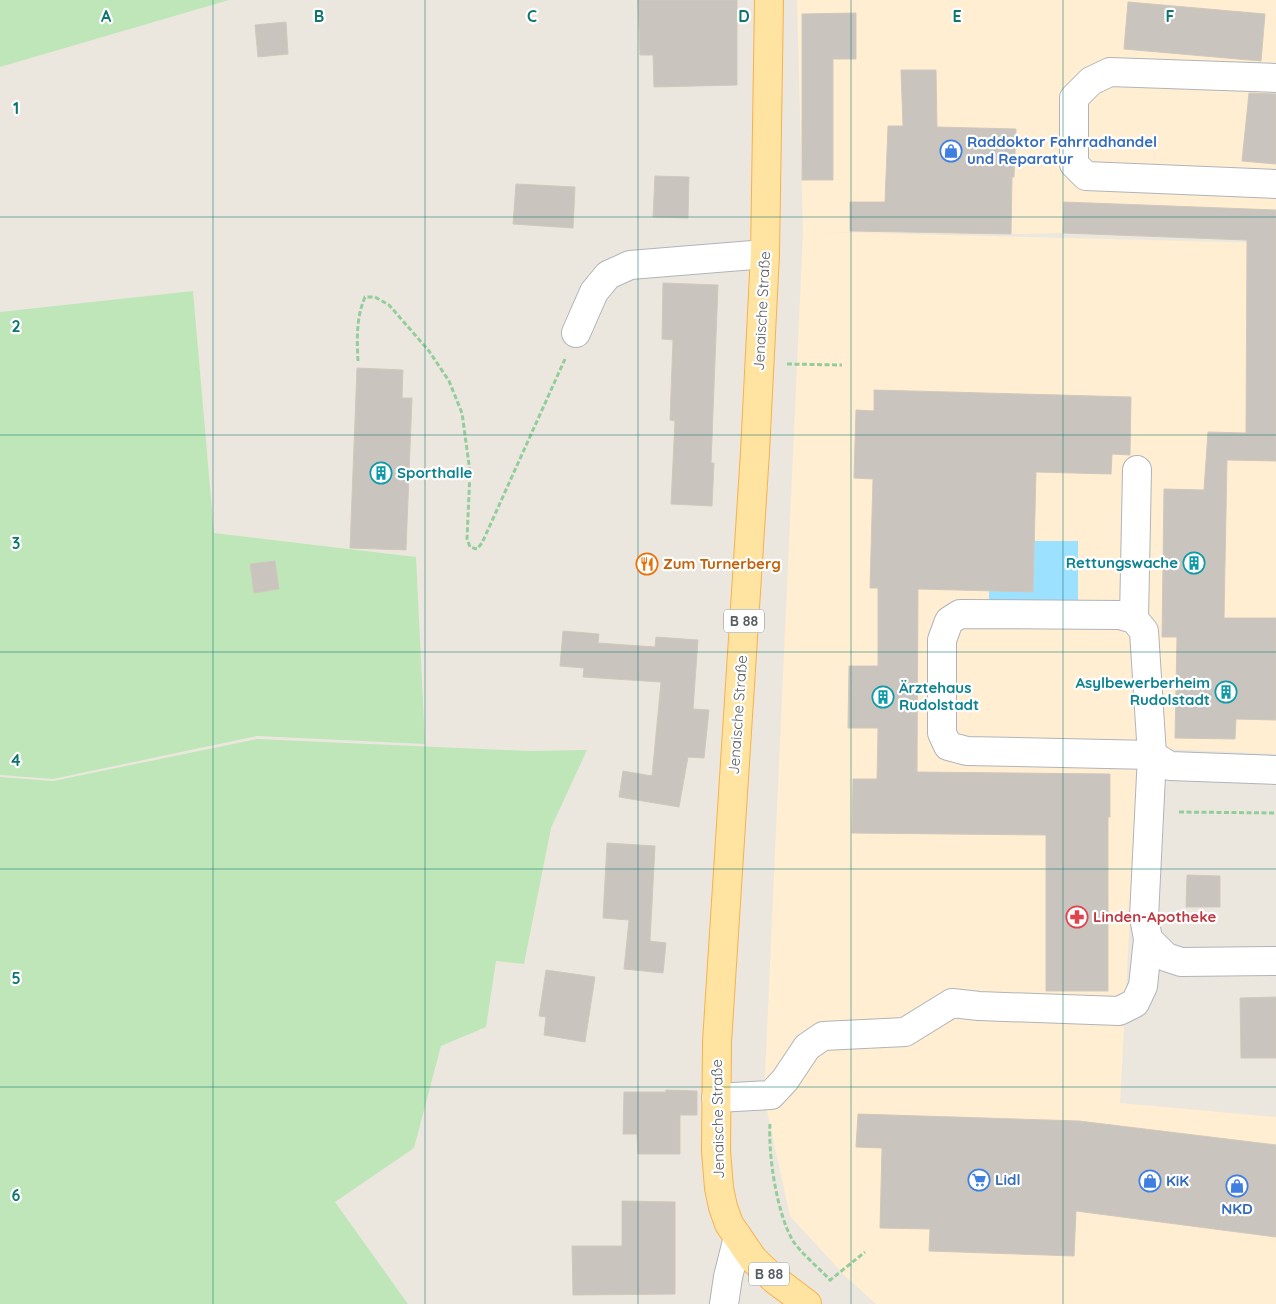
<svg xmlns="http://www.w3.org/2000/svg" width="1276" height="1304" viewBox="0 0 1276 1304" font-family="Quicksand,sans-serif">
<style>
.commercial{fill:#ffeed1}
.green{fill:#bfe6b9}
.water{fill:#9ce1ff}
.building{fill:#c9c4be;stroke:#d1c8bd}
.lines{fill:none;stroke-linecap:round;stroke-linejoin:round}
.minor-casing{stroke:#b0b4b8;stroke-width:30}
.major-casing{stroke:#f9b04b;stroke-width:30}
.path{stroke:#94cd9c;stroke-width:3;stroke-dasharray:5 2.5;stroke-linecap:butt}
.minor{stroke:#fff;stroke-width:28}
.major{stroke:#ffe3a1;stroke-width:28}
.grid{fill:none;stroke:#0f766e;stroke-width:1;stroke-opacity:0.55}
.labels{text-anchor:middle;stroke-width:4.5;stroke-linejoin:round;paint-order:stroke}
.shield{fill:#fff;stroke:#8a8e90;stroke-width:1}
.shield-label{font-size:14px;font-weight:bold;fill:#585d61}
.shop-label{font-size:15px;font-weight:bold;fill:#366cbe;stroke:#fff;text-anchor:start}
.street-label{font-size:15px;fill:#585d61;stroke:#fff}
.culture-label{font-size:15px;font-weight:bold;fill:#0d838f;stroke:#fff;text-anchor:start}
.food-label{font-size:15px;font-weight:bold;fill:#c56008;stroke:#fff;text-anchor:start}
.health-label{font-size:15px;font-weight:bold;fill:#be3a42;stroke:#fff;text-anchor:start}
.grid-label{font-size:16px;text-anchor:middle;font-weight:bold;fill:#0f766e;stroke:#fff;stroke-width:4.5;stroke-linejoin:round;paint-order:stroke}
</style>
<rect width="100%" height="100%" fill="#ece7de"/>
<!-- commercial -->
<path class="commercial" d="M 797,0 L 1276,0 L 1276,241 L 1063,233 L 1011,234 L 822,232 L 1276,243 L 1276,754 L 1139,748 L 1120,1103 L 1276,1117 L 1276,1304 L 876,1304 L 846,1277 L 790,1216 L 764,1097 L 803,232 Z"/>
<!-- green -->
<g class="green">
<path d="M 0,0 L 229,0 L 0,67 Z"/>
<path d="M 193,291 L 214,533 L 416,557 L 425,744 L 257,736 L 53,779 L 0,775 L 0,312 Z"/>
<path d="M 257,739 L 528,751 L 587,750 L 551,828 L 524,964 L 496,961 L 486,1027 L 441,1046 L 414,1148 L 335,1202 L 408,1304 L 0,1304 L 0,777 L 53,781 Z"/>
</g>
<!-- water -->
<rect class="water" x="989" y="541" width="89" height="65"/>
<!-- building -->
<g class="building">
<path d="M 638,0 L 737,0 L 737,85 L 654,87 L 653,55 L 640,55 Z"/>
<path d="M 1128,2 L 1265,14 L 1261,61 L 1124,49 Z"/>
<path d="M 856,13 L 856,59 L 833,59 L 833,180 L 802,180 L 802,14 Z"/>
<path d="M 286,22 L 288,54 L 258,57 L 255,25 Z"/>
<path d="M 901,70 L 936,70 L 937,127 L 1016,129 L 1014,177 L 1012,177 L 1011,234 L 850,231 L 850,202 L 885,202 L 888,126 L 903,126 Z"/>
<path d="M 1249,93 L 1276,94 L 1276,164 L 1242,161 Z"/>
<path d="M 655,176 L 689,177 L 688,218 L 653,217 Z"/>
<path d="M 516,184 L 575,187 L 573,228 L 513,224 Z"/>
<path d="M 1064,202 L 1276,210 L 1276,461 L 1227,460 L 1224,618 L 1276,618 L 1276,720 L 1236,719 L 1235,739 L 1175,738 L 1177,637 L 1162,637 L 1164,489 L 1204,490 L 1208,432 L 1246,433 L 1247,240 L 1063,233 Z"/>
<path d="M 663,283 L 718,285 L 711,463 L 714,463 L 712,506 L 671,504 L 675,421 L 670,420 L 673,340 L 662,339 Z"/>
<path d="M 357,368 L 403,370 L 402,398 L 412,398 L 406,550 L 350,548 Z"/>
<path d="M 874,390 L 1131,397 L 1130,455 L 1112,454 L 1111,474 L 1036,472 L 1033,592 L 918,589 L 917,772 L 1110,774 L 1110,817 L 1108,817 L 1108,991 L 1046,991 L 1046,835 L 852,833 L 853,779 L 877,779 L 878,728 L 848,728 L 849,666 L 878,666 L 878,588 L 870,588 L 873,479 L 854,478 L 856,410 L 874,411 Z"/>
<path d="M 275,561 L 279,589 L 254,593 L 250,564 Z"/>
<path d="M 563,631 L 599,634 L 598,643 L 655,647 L 656,637 L 698,640 L 693,709 L 709,710 L 704,758 L 688,757 L 679,807 L 619,797 L 623,771 L 652,776 L 661,682 L 583,677 L 584,668 L 560,666 Z"/>
<path d="M 607,843 L 655,846 L 650,941 L 666,943 L 663,973 L 624,969 L 629,920 L 603,918 Z"/>
<path d="M 1187,875 L 1220,876 L 1220,907 L 1186,907 Z"/>
<path d="M 546,970 L 595,977 L 585,1042 L 544,1035 L 546,1017 L 539,1016 Z"/>
<path d="M 1276,997 L 1276,1058 L 1241,1058 L 1240,998 Z"/>
<path d="M 666,1090 L 697,1091 L 697,1115 L 680,1115 L 680,1154 L 638,1154 L 637,1134 L 623,1134 L 624,1092 L 666,1092 Z"/>
<path d="M 858,1114 L 1079,1121 L 1276,1145 L 1276,1237 L 1076,1211 L 1074,1256 L 929,1251 L 930,1229 L 880,1228 L 882,1148 L 856,1147 Z"/>
<path d="M 622,1201 L 675,1202 L 675,1294 L 573,1295 L 572,1246 L 622,1246 Z"/>
</g>
<g class="lines">
<!-- minor casing -->
<g class="minor-casing">
<g id="minor">
<path d="M 1276,78 L 1110,72 L 1091,81 L 1074,98 L 1074,164 L 1086,176 L 1276,184"/>
<path d="M 576,333 L 594,292 L 608,275 L 630,265 L 765,254"/>
<path d="M 960,614 L 1120,615 L 1134,619 L 1144,631 L 1152,755 L 967,751 L 948,746 L 942,733 L 942,640 L 949,621 Z"/>
<path d="M 1134,619 L 1137,470"/>
<path d="M 1276,770 L 1170,766 L 1152,755 L 1144,917 L 1148,939 L 1166,957 L 1181,962 L 1276,961"/>
<path d="M 716,1098 L 771,1095 L 785,1080 L 807,1047 L 823,1036 L 905,1032 L 952,1003 L 979,1006 L 1119,1011 L 1135,1003 L 1143,986 L 1148,939"/>
<path d="M 724,1304 L 728,1277 L 738,1237"/>
</g>
</g>
<!-- major casing -->
<g class="major-casing">
<path id="major" d="M 769,0 L 765,254 L 755,452 L 717,1042 L 716,1151 L 719,1188 L 723,1207 L 729,1224 L 753,1259 L 774,1279 L 807,1304"/>
</g>
<!-- path -->
<g class="path">
<path d="M 358,361 C 357,339 356,318 365,297 L 375,297 L 389,305 L 429,351 L 449,381 L 462,413 L 470,472 L 467,539 L 470,547 L 477,549 L 482,543 L 565,359"/>
<path d="M 787,364 L 842,365"/>
<path d="M 1179,812 L 1276,813"/>
<path d="M 770,1124 C 768,1155 777,1214 793,1241 C 800,1252 821,1270 830,1280"/>
<path d="M 829,1281 L 865,1252"/>
</g>
<!-- minor -->
<use href="#minor" class="minor"/>
<!-- major -->
<use href="#major" class="major"/>
</g>
<!-- grid -->
<path class="grid" d="M 213,0 L 213,1304M 425,0 L 425,1304M 638,0 L 638,1304M 851,0 L 851,1304M 1063,0 L 1063,1304M 0,217 L 1276,217M 0,435 L 1276,435M 0,652 L 1276,652M 0,869 L 1276,869M 0,1087 L 1276,1087"/>
<!-- icons -->
<defs>
<g id="shop-ring" transform="scale(1.125)"><circle r="9.5" fill="#fff" stroke="#3f7fe0" stroke-width="1.5"/><path d="M-5-2.5h2.3a2.7 3.5 0 0 1 5.4 0H5L5.5 6h-11ZM-1.5-2.5h3a1.5 2.3 0 0 0-3 0Z" fill="#3f7fe0"/></g>
<g id="building-ring" transform="scale(1.125)"><circle r="9.5" fill="#fff" stroke="#0f9aa8" stroke-width="1.5"/><path d="M-4-6H4V6H1V3H-1V6H-4ZM-2.5-4.3h1.7v1.8h-1.7ZM.8-4.3h1.7v1.8H.8ZM-2.5-1h1.7V.8h-1.7ZM.8-1h1.7V.8H.8Z" fill="#0f9aa8"/></g>
<g id="restaurant-ring" transform="scale(1.125)"><circle r="9.5" fill="#fff" stroke="#e8710a" stroke-width="1.5"/><path d="M-5-6h1v4h1v-4h1v4h1v-4h1v5L-1.5 .5V6h-2V.5L-5-1ZM5-6V6H3V1.5H1.5Q1.5-4 5-6Z" fill="#e8710a"/></g>
<g id="pharmacy-ring" transform="scale(1.125)"><circle r="9.5" fill="#fff" stroke="#e0444e" stroke-width="1.5"/><path d="M-2-6h4v4h4v4h-4v4h-4v-4h-4v-4h4Z" fill="#e0444e"/></g>
<g id="supermarket-ring" transform="scale(1.125)"><circle r="9.5" fill="#fff" stroke="#3f7fe0" stroke-width="1.5"/><path d="M-6-5.5h2.5l.6 2H6L4.5 2H-2.5L-4.4-4H-6ZM-1.5 3.2a1.3 1.3 0 1 0 .1 0ZM3 3.2a1.3 1.3 0 1 0 .1 0Z" fill="#3f7fe0"/></g>
</defs>
<g fill-rule="evenodd">
<use href="#shop-ring" x="951" y="151"/>
<use href="#building-ring" x="381" y="473"/>
<use href="#building-ring" x="1194" y="563"/>
<use href="#restaurant-ring" x="647" y="564"/>
<use href="#building-ring" x="1226" y="692"/>
<use href="#building-ring" x="883" y="697"/>
<use href="#pharmacy-ring" x="1077" y="917"/>
<use href="#supermarket-ring" x="979" y="1180"/>
<use href="#shop-ring" x="1150" y="1181"/>
<use href="#shop-ring" x="1237" y="1186"/>
</g>
<g class="labels">
<!-- shield labels -->
<g class="shield">
<rect x="724" y="609.5" width="40" height="23" rx="4"/>
<rect x="749" y="1262.5" width="40" height="23" rx="4"/>
</g>
<g class="shield-label">
<text x="744" y="626">B 88</text>
<text x="769" y="1279">B 88</text>
</g>
<!-- shop labels -->
<g class="shop-label">
<text x="967" y="147">Raddoktor Fahrradhandel<tspan x="967" dy="17">und Reparatur</tspan></text>
<text x="995" y="1185">Lidl</text>
<text x="1166" y="1186">KiK</text>
<text x="1237" y="1214" text-anchor="middle">NKD</text>
</g>
<!-- street labels -->
<g class="street-label">
<text transform="translate(762 311) rotate(-87)" y="5">Jenaische Straße</text>
<text transform="translate(738 715) rotate(-86)" y="5">Jenaische Straße</text>
<text transform="translate(718 1119) rotate(-91)" y="5">Jenaische Straße</text>
</g>
<!-- culture labels -->
<g class="culture-label">
<text x="397" y="478">Sporthalle</text>
<text x="1178" y="568" text-anchor="end">Rettungswache</text>
<text x="1210" y="688" text-anchor="end">Asylbewerberheim<tspan x="1210" dy="17">Rudolstadt</tspan></text>
<text x="899" y="693">Ärztehaus<tspan x="899" dy="17">Rudolstadt</tspan></text>
</g>
<!-- food labels -->
<g class="food-label">
<text x="663" y="569">Zum Turnerberg</text>
</g>
<!-- health labels -->
<g class="health-label">
<text x="1093" y="922">Linden-Apotheke</text>
</g>
</g>
<g class="grid-label">
<text x="106" y="22">A</text>
<text x="319" y="22">B</text>
<text x="532" y="22">C</text>
<text x="744" y="22">D</text>
<text x="957" y="22">E</text>
<text x="1170" y="22">F</text>
<text x="16" y="114">1</text>
<text x="16" y="332">2</text>
<text x="16" y="549">3</text>
<text x="16" y="766">4</text>
<text x="16" y="984">5</text>
<text x="16" y="1201">6</text>
</g>
</svg>
